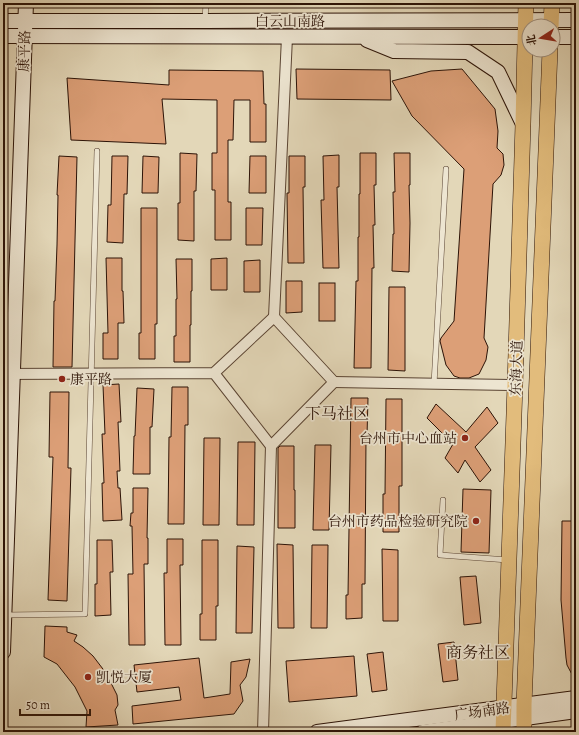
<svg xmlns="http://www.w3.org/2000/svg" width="579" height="735" viewBox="0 0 579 735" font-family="Alegreya,'Noto Serif SC',serif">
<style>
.building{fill:#dc9f77;stroke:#2c1307}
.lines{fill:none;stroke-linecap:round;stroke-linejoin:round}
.lane-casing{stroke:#5a4433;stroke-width:6}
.street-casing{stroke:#5a4433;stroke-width:12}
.secondary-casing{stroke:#2c1307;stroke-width:16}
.primary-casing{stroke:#2c1307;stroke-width:16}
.lane{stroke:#ede5d1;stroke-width:5}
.street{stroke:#ede5d1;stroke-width:10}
.secondary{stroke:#ede5d1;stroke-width:14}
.primary{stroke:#e2bc7c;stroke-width:15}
.poi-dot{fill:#8f2418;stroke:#ede5d1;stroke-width:1.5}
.labels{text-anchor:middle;stroke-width:3.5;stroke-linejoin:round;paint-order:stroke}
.street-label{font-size:14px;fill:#2c1307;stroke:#ede5d1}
.poi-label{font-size:14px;fill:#2c1307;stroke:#ede5d1;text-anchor:start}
.quarter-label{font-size:16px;fill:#2c1307;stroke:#ede5d1}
</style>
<rect width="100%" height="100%" fill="#e3d7b8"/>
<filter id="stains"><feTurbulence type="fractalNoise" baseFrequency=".005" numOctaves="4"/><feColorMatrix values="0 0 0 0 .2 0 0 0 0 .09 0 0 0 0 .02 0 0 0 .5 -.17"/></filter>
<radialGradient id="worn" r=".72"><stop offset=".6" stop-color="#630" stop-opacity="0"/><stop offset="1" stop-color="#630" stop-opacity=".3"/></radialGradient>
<!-- building -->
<g class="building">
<path d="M 296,69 L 390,70 L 391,100 L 297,99 Z"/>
<path d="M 462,69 L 495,109 L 498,131 L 497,148 L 503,154 L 504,165 L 501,175 L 493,184 L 484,338 L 488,347 L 486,360 L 479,374 L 469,378 L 460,378 L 454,376 L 446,365 L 440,341 L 441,338 L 454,321 L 464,169 L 412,116 L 392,81 L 431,71 Z"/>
<path d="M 169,70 L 263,71 L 264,104 L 266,104 L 266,142 L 250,142 L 250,100 L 234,100 L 233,140 L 228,140 L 228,202 L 231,202 L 231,240 L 215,240 L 215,190 L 212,190 L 212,153 L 217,153 L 217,100 L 162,99 L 166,144 L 71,140 L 67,78 L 169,85 Z"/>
<path d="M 180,153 L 197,154 L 196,191 L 194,191 L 194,241 L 178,240 L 178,203 L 180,203 Z"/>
<path d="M 360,153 L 376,153 L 376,185 L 374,185 L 375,225 L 373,225 L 374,268 L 372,268 L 371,368 L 354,368 L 356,281 L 358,281 L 358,237 L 359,237 L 359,194 L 360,194 Z"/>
<path d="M 394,153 L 410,153 L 410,185 L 409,185 L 410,223 L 409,272 L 392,271 L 393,234 L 394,234 L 393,192 L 395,192 Z"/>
<path d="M 339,155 L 339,187 L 337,187 L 339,268 L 323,268 L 321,200 L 324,200 L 323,156 Z"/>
<path d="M 59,156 L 77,157 L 72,367 L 53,367 L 54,301 L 55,301 L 57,245 L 58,195 L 57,195 Z"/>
<path d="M 112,156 L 128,156 L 127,194 L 124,194 L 123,243 L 107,242 L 108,205 L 111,205 Z"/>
<path d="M 143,156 L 159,157 L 158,193 L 142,193 Z"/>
<path d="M 250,156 L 266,156 L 266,193 L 249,193 Z"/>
<path d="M 289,156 L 305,156 L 305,187 L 303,187 L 304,263 L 288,263 L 287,193 L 289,193 Z"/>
<path d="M 141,208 L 157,208 L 157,324 L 155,324 L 155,359 L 139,359 L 139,333 L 141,333 Z"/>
<path d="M 246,208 L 263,208 L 262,245 L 246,245 Z"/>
<path d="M 106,258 L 122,258 L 122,291 L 123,291 L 124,323 L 118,323 L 118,359 L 103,359 L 103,333 L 108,333 Z"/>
<path d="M 227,258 L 227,290 L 211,290 L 211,259 Z"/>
<path d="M 176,259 L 192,259 L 192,291 L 191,291 L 191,325 L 190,325 L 190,362 L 174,362 L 174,336 L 176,336 L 176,299 L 177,299 Z"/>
<path d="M 260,260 L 260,292 L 244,292 L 244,261 Z"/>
<path d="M 286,281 L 302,281 L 302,312 L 286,313 Z"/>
<rect x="319" y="283" width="16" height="38"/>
<path d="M 389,287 L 405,287 L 405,371 L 388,370 Z"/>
<path d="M 119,384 L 121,422 L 118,422 L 120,471 L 117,471 L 118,488 L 120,488 L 122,520 L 103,521 L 102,483 L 104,483 L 102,434 L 105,434 L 103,385 Z"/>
<path d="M 172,387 L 188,387 L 188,425 L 185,425 L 184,524 L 168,524 L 169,437 L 171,437 Z"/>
<path d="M 137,388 L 154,389 L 152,427 L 150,427 L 150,474 L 133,474 L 134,436 L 135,436 Z"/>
<path d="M 50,392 L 69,392 L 68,468 L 71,468 L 67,601 L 48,600 L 53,457 L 49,457 Z"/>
<path d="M 351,398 L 368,398 L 367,436 L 366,436 L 365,584 L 362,584 L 362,618 L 346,619 L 346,595 L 348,595 Z"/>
<path d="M 386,399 L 402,399 L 402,486 L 399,486 L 399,532 L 383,532 L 383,494 L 385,494 Z"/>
<path d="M 436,404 L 466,432 L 487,407 L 498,423 L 475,447 L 491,470 L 480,482 L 465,460 L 458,473 L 445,458 L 453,444 L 427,418 Z"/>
<path d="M 204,438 L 220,438 L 219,525 L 203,525 Z"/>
<path d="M 238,442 L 255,442 L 254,525 L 237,525 Z"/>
<path d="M 315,445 L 331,445 L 329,530 L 313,530 Z"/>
<path d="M 280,446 L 294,446 L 294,490 L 295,490 L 295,528 L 278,528 L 278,448 Z"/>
<path d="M 133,488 L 148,488 L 147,538 L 148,538 L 148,564 L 144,564 L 145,645 L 129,645 L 128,574 L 133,574 L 132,526 L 130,526 L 131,513 L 133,513 Z"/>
<path d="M 463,489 L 491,490 L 489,553 L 461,552 Z"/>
<path d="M 562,521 L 576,521 L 576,682 L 567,665 L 566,658 L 561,600 Z"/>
<path d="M 167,539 L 183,539 L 183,565 L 180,565 L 181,645 L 165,645 L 164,573 L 167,573 Z"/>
<path d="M 97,540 L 112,540 L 113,572 L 110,572 L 111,615 L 95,616 L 95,584 L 97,584 Z"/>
<path d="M 202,540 L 218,540 L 218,606 L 216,606 L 216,640 L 200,640 L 200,614 L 202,614 Z"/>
<path d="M 277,544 L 293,545 L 294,628 L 278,628 Z"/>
<path d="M 312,545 L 328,545 L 327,628 L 311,628 Z"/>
<path d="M 237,546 L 254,547 L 252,633 L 236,633 Z"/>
<path d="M 382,549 L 398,550 L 398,621 L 383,621 Z"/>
<path d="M 476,576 L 481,623 L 464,625 L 460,577 Z"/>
<path d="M 45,626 L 67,627 L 67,632 L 77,635 L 74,641 L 83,647 L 93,656 L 106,673 L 117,695 L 118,705 L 115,710 L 118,725 L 86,727 L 87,711 L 75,687 L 57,664 L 44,657 Z"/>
<path d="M 454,642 L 458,680 L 443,682 L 438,644 Z"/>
<path d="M 383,652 L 387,690 L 372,692 L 367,654 Z"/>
<path d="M 354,656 L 357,696 L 289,702 L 286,661 Z"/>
<path d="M 199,658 L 204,698 L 230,694 L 231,662 L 250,659 L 246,677 L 240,685 L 243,701 L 234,714 L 133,724 L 132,706 L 181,700 L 179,687 L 137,692 L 134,665 Z"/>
</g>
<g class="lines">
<!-- lane casing -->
<g class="lane-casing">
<g id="lane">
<path d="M 205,20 L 206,3"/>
<path d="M 434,384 L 446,169"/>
<path d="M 443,500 L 440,555 L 508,560"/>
<path d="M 5,615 L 85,614 L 97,151"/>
</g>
</g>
<!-- street casing -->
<g class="street-casing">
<g id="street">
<path d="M 274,317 L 287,37"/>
<path d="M 3,374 L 214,373 L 274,317 L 334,382 L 271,446 L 214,373"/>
<path d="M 334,382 L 515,385"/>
<path d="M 263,732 L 271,446"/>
</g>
</g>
<!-- secondary casing -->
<g class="secondary-casing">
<g id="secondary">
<path d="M 3,21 L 205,21 L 576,20"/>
<path d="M 3,36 L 529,37"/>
<path d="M 553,37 L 576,37"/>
<path d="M 367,40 L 394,51 L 468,52 L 498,72 L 523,124"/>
<path d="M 3,652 L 26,3"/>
<path d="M 317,732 L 576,698"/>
<path d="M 423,732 L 576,711"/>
</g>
</g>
<!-- primary casing -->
<g class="primary-casing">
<g id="primary">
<path d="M 551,26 L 552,3"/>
<path d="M 503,732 L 515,385 L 523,124 L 526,3"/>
<path d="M 524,732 L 524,705 L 550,50"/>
</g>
</g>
<!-- lane -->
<use href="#lane" class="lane"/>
<!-- street -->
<use href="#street" class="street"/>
<!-- secondary -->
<use href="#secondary" class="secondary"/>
<!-- primary -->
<use href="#primary" class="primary"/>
</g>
<!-- markers -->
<g class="poi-dot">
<circle cx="62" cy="379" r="4"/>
<circle cx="465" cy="438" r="4"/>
<circle cx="476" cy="521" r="4"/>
<circle cx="88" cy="677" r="4"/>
</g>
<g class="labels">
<!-- street labels -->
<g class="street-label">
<text x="290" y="26">白云山南路</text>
<text transform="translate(24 51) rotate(-88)" y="5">康平路</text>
<text transform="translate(516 368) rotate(-88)" y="5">东海大道</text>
<text transform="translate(482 711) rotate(-8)" y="5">广场南路</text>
</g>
<!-- poi labels -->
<g class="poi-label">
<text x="70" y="384">康平路</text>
<text x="457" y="443" text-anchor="end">台州市中心血站</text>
<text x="468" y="526" text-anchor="end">台州市药品检验研究院</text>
<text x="96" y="682">凯悦大厦</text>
</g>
<!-- quarter labels -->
<g class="quarter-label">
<text x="337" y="419">下马社区</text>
<text x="478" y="658">商务社区</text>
</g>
</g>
<!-- margin -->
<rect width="579" height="735" fill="none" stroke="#e3d7b8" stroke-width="16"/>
<rect x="4" y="4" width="571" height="727" fill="none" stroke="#2c1307" stroke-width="2"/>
<rect x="8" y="8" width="563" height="719" fill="none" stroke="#2c1307"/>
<!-- north arrow -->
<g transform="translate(541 38) rotate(258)"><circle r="19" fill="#ede5d1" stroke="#a09180"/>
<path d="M0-3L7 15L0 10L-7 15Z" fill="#8f2418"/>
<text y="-6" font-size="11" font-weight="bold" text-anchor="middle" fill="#2c1307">北</text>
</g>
<!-- scale -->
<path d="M20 709v6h70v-6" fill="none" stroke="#2c1307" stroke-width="2"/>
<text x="26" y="709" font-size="12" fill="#2c1307" stroke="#ede5d1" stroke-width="3" paint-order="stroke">50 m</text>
<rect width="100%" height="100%" filter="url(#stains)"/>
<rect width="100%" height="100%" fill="url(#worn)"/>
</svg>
